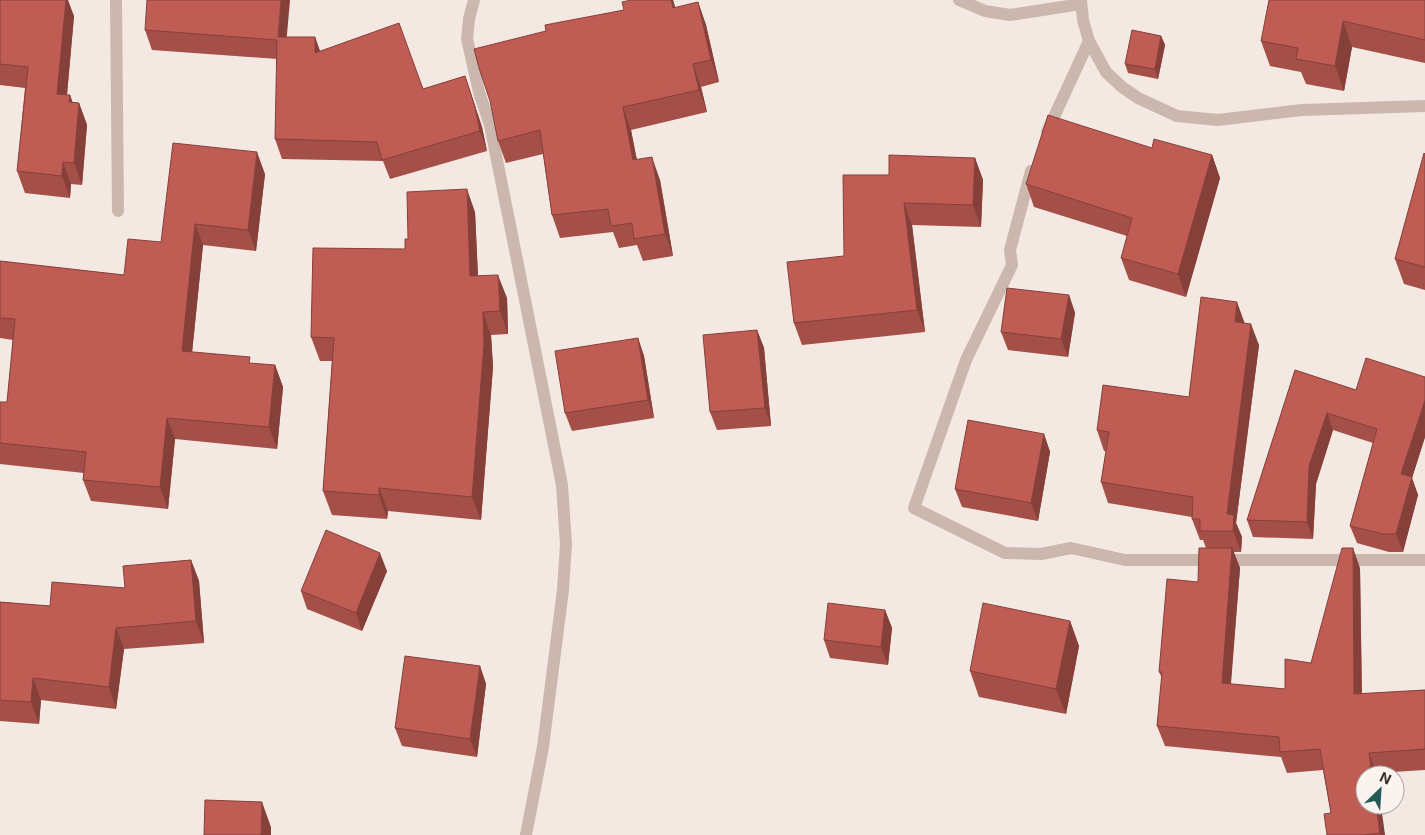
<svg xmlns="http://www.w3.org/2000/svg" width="1425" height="835" viewBox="0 0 1425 835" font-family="Inter,sans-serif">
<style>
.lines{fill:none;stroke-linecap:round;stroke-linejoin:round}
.minor{stroke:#cbb7ae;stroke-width:12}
.wall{fill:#a44f47}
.shaded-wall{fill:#86403a}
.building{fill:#bf5c53;stroke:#86403a}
</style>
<rect width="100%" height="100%" fill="#f3e8e2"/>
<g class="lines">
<!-- minor -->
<g class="minor">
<path d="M 116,0 L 118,211"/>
<path d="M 474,0 L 469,19 L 467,39 L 479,92 L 490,125 L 562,485 L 566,544 L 563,590 L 543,747 L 526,835"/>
<path d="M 959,0 L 985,11 L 1010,15 L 1081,4"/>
<path d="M 1081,0 L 1083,20 L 1089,41 L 1106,72 L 1122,87 L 1138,98 L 1177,116 L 1218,120 L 1302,110 L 1425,106"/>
<path d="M 1047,132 L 1089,41"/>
<path d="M 1031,171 L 1010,250 L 1012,265 L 966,360 L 914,508 L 1005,553 L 1041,554 L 1071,548 L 1125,560 L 1425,560"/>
</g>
</g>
<!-- wall -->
<g class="wall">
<path d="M 0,0 L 74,16 L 67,95 L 70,95 L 72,102 L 79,103 L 87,125 L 82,185 L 71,184 L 70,198 L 25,193 L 17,171 L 25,88 L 0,85 Z"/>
<path d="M 631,0 L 673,0 L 675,8 L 698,2 L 706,25 L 719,82 L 701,87 L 707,112 L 631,130 L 637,160 L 660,180 L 673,256 L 643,261 L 637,245 L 619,248 L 613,232 L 560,238 L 552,215 L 543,154 L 506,163 L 498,141 L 624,10 Z"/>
<path d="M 1425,0 L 1425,63 L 1352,47 L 1344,91 L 1306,84 L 1301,72 L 1270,66 L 1261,41 Z"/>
<path d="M 145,30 L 287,37 L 315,37 L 320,51 L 423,89 L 465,76 L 482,127 L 487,151 L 390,179 L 383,161 L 282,159 L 275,139 L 277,59 L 152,50 Z"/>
<path d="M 1161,36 L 1165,45 L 1158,79 L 1128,73 L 1125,64 Z"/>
<path d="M 1152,148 L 1212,155 L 1220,178 L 1186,297 L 1129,280 L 1121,258 L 1127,236 L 1034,207 L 1026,184 Z"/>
<path d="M 1425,154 L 1425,290 L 1404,284 L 1395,259 Z"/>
<path d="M 975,158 L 983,180 L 981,227 L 912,225 L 925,332 L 802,345 L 794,323 L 844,256 L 889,175 Z"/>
<path d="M 265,174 L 256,251 L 203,245 L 192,352 L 253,364 L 275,365 L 283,387 L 277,449 L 175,439 L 168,509 L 91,501 L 83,480 L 84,473 L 0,464 L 0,402 L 7,402 L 13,340 L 0,338 L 0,261 L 124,275 L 161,242 Z"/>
<path d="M 475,212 L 478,276 L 507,298 L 508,334 L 491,335 L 493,367 L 481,520 L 388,511 L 387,519 L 332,515 L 323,491 L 332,361 L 320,361 L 311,337 L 405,249 L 408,239 Z"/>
<path d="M 1069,295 L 1075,313 L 1068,357 L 1008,350 L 1001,332 Z"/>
<path d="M 1245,323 L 1259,345 L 1236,523 L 1242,537 L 1241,552 L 1234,552 L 1240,568 L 1231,684 L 1285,689 L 1311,663 L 1360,568 L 1362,694 L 1425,690 L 1425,770 L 1376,773 L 1377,775 L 1365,775 L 1385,835 L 1327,835 L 1331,813 L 1323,770 L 1287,773 L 1281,757 L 1165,746 L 1157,726 L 1162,678 L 1159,672 L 1198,582 L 1206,548 L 1203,540 L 1200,540 L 1192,519 L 1192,517 L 1108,503 L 1101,482 L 1106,451 L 1104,451 L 1097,430 L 1189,397 Z"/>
<path d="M 757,330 L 764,348 L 771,426 L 717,430 L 710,412 Z"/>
<path d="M 638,338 L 644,356 L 654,418 L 572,431 L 565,413 Z"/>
<path d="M 1295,370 L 1356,390 L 1425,377 L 1425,437 L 1412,478 L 1418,495 L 1403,552 L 1389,552 L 1357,543 L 1350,526 L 1373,443 L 1333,430 L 1316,484 L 1313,539 L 1253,537 L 1247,520 Z"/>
<path d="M 1044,434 L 1050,452 L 1038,521 L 962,507 L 955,489 Z"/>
<path d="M 191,560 L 199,581 L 204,643 L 124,649 L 116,709 L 41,700 L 39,724 L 0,721 L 0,602 L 50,606 L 125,588 Z"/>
<path d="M 387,571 L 362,631 L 307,609 L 301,591 Z"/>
<path d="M 885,610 L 892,628 L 888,665 L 830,658 L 824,640 Z"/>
<path d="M 1070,621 L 1079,646 L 1066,714 L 979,697 L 970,671 Z"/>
<path d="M 480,666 L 486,684 L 477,757 L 402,746 L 395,728 Z"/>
</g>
<!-- shaded-wall -->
<g class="shaded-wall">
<path d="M 66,0 L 68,0 L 74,16 L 65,116 L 57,94 Z"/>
<path d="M 281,0 L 290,0 L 285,57 L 278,37 Z"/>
<path d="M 671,0 L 673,0 L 677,13 L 673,8 Z"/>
<path d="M 698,2 L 706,25 L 719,82 L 711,60 Z"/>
<path d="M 1343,21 L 1352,47 L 1344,91 L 1335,66 Z"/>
<path d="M 1161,36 L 1165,45 L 1158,79 L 1155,69 Z"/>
<path d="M 315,37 L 322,57 L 315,53 Z"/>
<path d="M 693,64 L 701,87 L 707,112 L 699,90 Z"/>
<path d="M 465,76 L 482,127 L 487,151 L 480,131 Z"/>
<path d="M 70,95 L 78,117 L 79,103 L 87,125 L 82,185 L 74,163 L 69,102 Z"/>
<path d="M 623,107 L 631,130 L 641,183 L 633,160 Z"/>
<path d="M 257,152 L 265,174 L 256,251 L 248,230 Z"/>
<path d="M 1212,155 L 1220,178 L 1186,297 L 1178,274 Z"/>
<path d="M 652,157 L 660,180 L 673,256 L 665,234 Z"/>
<path d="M 975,158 L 983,180 L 981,227 L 973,205 Z"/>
<path d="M 63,162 L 71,184 L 70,198 L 62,176 Z"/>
<path d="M 467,189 L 475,212 L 479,299 L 470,276 Z"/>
<path d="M 904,203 L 912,225 L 925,332 L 917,310 Z"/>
<path d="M 195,224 L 203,245 L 190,373 L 182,351 Z"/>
<path d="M 498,275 L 507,298 L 508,334 L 500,311 Z"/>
<path d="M 1069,295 L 1075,313 L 1068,357 L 1061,339 Z"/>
<path d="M 1237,302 L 1245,324 L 1235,322 Z"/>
<path d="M 483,312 L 491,335 L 493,367 L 481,520 L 472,497 Z"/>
<path d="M 1251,324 L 1259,345 L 1236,523 L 1242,537 L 1241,552 L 1227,514 Z"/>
<path d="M 757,330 L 764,348 L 771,426 L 765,408 Z"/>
<path d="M 638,338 L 644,356 L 654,418 L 648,400 Z"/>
<path d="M 275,365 L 283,387 L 277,449 L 269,427 Z"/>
<path d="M 1425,400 L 1425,437 L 1412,478 L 1418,495 L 1403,552 L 1396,534 L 1401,474 Z"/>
<path d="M 1327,413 L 1333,430 L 1316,484 L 1313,539 L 1307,522 L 1309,466 Z"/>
<path d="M 167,418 L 175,439 L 168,509 L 160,487 Z"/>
<path d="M 1044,434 L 1050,452 L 1038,521 L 1031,503 Z"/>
<path d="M 379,488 L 388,511 L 387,519 L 379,495 Z"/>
<path d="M 1232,548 L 1240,568 L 1229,704 L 1222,683 Z"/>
<path d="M 1353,548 L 1360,568 L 1362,715 L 1354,694 Z"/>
<path d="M 380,553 L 387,571 L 362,631 L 356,613 Z"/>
<path d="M 191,560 L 199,581 L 204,643 L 196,621 Z"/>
<path d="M 885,610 L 892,628 L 888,665 L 881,647 Z"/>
<path d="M 1070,621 L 1079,646 L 1066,714 L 1056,689 Z"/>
<path d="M 116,628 L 124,649 L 116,709 L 109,687 Z"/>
<path d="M 480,666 L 486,684 L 477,757 L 470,739 Z"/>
<path d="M 33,678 L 41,700 L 39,724 L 31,702 Z"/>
<path d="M 1369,753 L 1376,773 L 1377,775 L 1372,775 Z"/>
<path d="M 262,802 L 271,827 L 271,835 L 261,835 Z"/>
<path d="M 1376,805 L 1381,805 L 1385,835 L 1381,835 L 1380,833 Z"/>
</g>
<!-- building -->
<g class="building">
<path d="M 0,0 L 66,0 L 57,94 L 70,95 L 69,102 L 79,103 L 74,163 L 63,162 L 62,176 L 17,171 L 28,67 L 0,64 Z"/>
<path d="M 147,0 L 281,0 L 278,37 L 315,37 L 315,53 L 399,23 L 423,89 L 465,76 L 475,107 L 480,131 L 382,160 L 377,142 L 275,139 L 277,40 L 145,30 Z"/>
<path d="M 631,0 L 671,0 L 673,8 L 698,2 L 711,60 L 693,64 L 699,90 L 623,107 L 633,160 L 652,157 L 665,234 L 634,239 L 632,223 L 611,226 L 608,209 L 552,215 L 540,130 L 498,141 L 490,101 L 479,68 L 474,49 L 546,31 L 545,25 L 624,10 L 622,2 Z"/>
<path d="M 1269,0 L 1425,0 L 1425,40 L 1343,21 L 1335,66 L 1296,59 L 1298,48 L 1261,41 Z"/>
<path d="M 1132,30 L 1161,36 L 1155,69 L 1125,64 Z"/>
<path d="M 1048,115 L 1152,148 L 1154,139 L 1212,155 L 1178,274 L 1121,258 L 1132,218 L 1026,184 Z"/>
<path d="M 173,143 L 257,152 L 248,230 L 195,224 L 182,351 L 250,357 L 249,363 L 275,365 L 269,427 L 167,418 L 160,487 L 83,480 L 86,452 L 0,443 L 0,402 L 7,402 L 15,319 L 0,318 L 0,261 L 124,275 L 128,239 L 161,242 Z"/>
<path d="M 1424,153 L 1425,154 L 1425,267 L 1395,259 Z"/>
<path d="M 889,155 L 975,158 L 973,205 L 904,203 L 917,310 L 794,323 L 787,262 L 844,256 L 843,175 L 889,175 Z"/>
<path d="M 467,189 L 470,276 L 498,275 L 500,311 L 483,312 L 484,344 L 472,497 L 379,488 L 379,495 L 323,491 L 334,338 L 311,337 L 313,248 L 405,249 L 405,239 L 408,239 L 407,192 Z"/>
<path d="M 1007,288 L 1069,295 L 1061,339 L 1001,332 Z"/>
<path d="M 1201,297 L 1237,302 L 1235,322 L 1251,324 L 1227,514 L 1234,515 L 1233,531 L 1200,531 L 1200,519 L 1192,519 L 1193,497 L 1101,482 L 1109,432 L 1097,430 L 1103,385 L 1189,397 Z"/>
<path d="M 757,330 L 765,408 L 710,412 L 703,335 Z"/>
<path d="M 638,338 L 648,400 L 565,413 L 555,351 Z"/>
<path d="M 1366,358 L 1425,377 L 1425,400 L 1401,474 L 1412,477 L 1396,534 L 1383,534 L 1350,526 L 1377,429 L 1327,413 L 1309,466 L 1307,522 L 1247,520 L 1295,370 L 1356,390 Z"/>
<path d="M 968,420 L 1044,434 L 1031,503 L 955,489 Z"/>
<path d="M 326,530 L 380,553 L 356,613 L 301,591 Z"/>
<path d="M 1199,548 L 1232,548 L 1222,683 L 1285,689 L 1285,659 L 1311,663 L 1342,548 L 1353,548 L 1354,694 L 1425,690 L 1425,749 L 1369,753 L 1372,775 L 1365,775 L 1365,805 L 1376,805 L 1380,833 L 1363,835 L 1327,835 L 1324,814 L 1331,813 L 1320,749 L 1280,752 L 1279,737 L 1157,726 L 1162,672 L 1159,672 L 1167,579 L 1198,582 Z"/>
<path d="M 191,560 L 196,621 L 116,628 L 109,687 L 33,678 L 31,702 L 0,700 L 0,602 L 50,606 L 52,582 L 125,588 L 123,566 Z"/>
<path d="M 828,603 L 885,610 L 881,647 L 824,640 Z"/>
<path d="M 983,603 L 1070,621 L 1056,689 L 970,671 Z"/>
<path d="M 405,656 L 480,666 L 470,739 L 395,728 Z"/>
<path d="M 205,800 L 262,802 L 261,835 L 204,835 Z"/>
</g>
<!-- north arrow -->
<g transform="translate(1380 790) rotate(25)"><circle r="24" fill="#faf3ef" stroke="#ada4a1"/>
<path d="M0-4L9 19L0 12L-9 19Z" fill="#235a55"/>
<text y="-8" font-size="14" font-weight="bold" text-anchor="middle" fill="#3a2e2c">N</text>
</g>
</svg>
